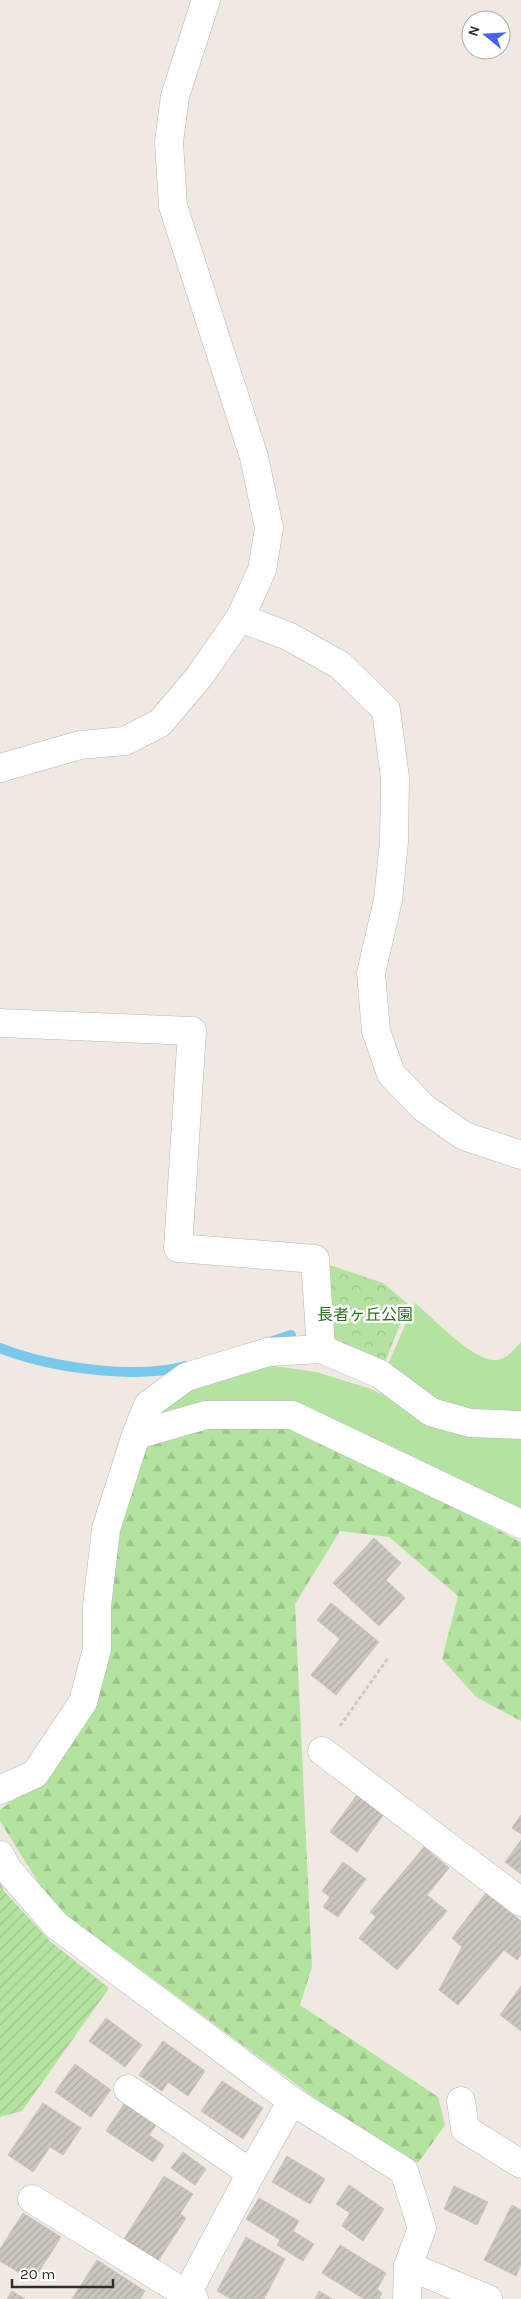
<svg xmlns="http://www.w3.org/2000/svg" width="521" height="2299" viewBox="0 0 521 2299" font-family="Karla,'Noto Sans JP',sans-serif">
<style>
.grass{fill:#b4e3a0}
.forest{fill:url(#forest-firs)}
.park{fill:url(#park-crowns)}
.garden{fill:url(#garden-furrows)}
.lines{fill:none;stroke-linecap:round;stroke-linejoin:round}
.stream{stroke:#79c9ec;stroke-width:10}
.building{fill:url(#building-hatch);stroke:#cac5bb}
.minor-casing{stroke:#b5b7c0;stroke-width:29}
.path{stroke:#c9c9c9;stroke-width:3;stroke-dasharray:4 2.5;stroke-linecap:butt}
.minor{stroke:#fff;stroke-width:28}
.labels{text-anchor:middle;stroke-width:5;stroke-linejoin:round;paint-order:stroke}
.park-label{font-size:16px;fill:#2b6b1e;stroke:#fff}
</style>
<defs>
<pattern id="forest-firs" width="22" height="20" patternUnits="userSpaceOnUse" patternTransform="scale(1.25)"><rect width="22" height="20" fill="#b4e3a0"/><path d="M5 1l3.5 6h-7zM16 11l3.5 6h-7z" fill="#9bc38a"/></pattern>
<pattern id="park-crowns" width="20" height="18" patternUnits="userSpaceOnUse" patternTransform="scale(1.25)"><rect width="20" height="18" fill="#b4e3a0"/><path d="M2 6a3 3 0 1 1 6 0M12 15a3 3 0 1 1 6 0" fill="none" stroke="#9bc38a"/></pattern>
<pattern id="garden-furrows" width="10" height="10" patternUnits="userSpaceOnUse" patternTransform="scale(1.25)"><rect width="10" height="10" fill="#b4e3a0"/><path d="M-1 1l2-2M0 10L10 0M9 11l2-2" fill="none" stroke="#9bc38a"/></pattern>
<pattern id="building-hatch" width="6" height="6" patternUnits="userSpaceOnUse" patternTransform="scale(1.25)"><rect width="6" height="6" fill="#cbc7bf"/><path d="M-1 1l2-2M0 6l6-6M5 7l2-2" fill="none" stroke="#afaba4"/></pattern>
</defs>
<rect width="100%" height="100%" fill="#efe9e1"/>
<!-- grass -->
<g class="grass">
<path d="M 415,1303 C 432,1317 476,1364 497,1360 C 508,1358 514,1350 521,1342 L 521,1422 L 471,1420 L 384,1373 Z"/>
<path d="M 254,1363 L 316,1372 L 368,1388 L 429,1416 L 521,1429 L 521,1515 L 144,1429 L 152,1407 L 190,1383 Z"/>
</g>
<!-- forest -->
<path class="forest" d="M 204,1425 L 290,1427 L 362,1459 L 521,1542 L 521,1721 L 476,1697 L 442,1659 L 458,1596 L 389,1537 L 340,1531 L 295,1604 L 312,1967 L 300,2005 L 438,2097 L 445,2125 L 418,2163 L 357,2129 L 62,1912 L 43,1890 L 0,1821 L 0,1810 L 45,1776 L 89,1705 L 115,1532 L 143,1449 Z"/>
<!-- park -->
<path class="park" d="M 327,1264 L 383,1283 L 408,1304 L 382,1370 L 332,1349 Z"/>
<!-- garden -->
<path class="garden" d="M 0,1882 L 4,1891 L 51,1942 L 109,1988 L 22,2111 L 0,2117 Z"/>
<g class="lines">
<!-- stream -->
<g class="stream">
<path d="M 273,1341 L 291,1335"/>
<path d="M 0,1348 C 47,1367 135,1380 185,1366"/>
</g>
</g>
<!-- building -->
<g class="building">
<path d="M 374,1538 L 401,1563 L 386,1580 L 405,1598 L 379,1626 L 333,1583 Z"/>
<path d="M 331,1603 L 379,1642 L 336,1695 L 311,1675 L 340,1639 L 317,1620 Z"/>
<path d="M 357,1795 L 384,1814 L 357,1852 L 330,1832 Z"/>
<path d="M 521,1815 L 521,1834 L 512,1828 Z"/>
<path d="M 521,1840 L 521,1874 L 505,1862 Z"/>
<path d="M 424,1847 L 449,1868 L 427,1895 L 447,1911 L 397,1970 L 359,1938 L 376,1917 L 370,1912 Z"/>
<path d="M 343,1862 L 366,1879 L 338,1917 L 323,1907 L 330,1897 L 322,1891 Z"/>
<path d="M 486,1893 L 521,1921 L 521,1954 L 517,1960 L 504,1950 L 458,2005 L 439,1990 L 462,1947 L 452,1938 Z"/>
<path d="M 521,1986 L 521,2031 L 500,2015 Z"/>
<path d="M 106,2018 L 142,2045 L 125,2067 L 89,2041 Z"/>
<path d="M 163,2041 L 205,2071 L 188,2096 L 168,2082 L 162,2091 L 139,2075 Z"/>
<path d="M 75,2064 L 111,2090 L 91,2117 L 55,2092 Z"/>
<path d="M 222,2081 L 263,2108 L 243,2139 L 201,2111 Z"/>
<path d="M 43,2103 L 81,2128 L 63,2155 L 50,2147 L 33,2172 L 8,2155 Z"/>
<path d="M 124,2104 L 156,2125 L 149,2135 L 164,2145 L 153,2162 L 106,2131 Z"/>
<path d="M 183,2152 L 206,2169 L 195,2185 L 171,2168 Z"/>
<path d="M 287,2156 L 325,2179 L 310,2204 L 272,2182 Z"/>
<path d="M 164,2176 L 193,2194 L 180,2214 L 186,2218 L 158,2261 L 124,2239 Z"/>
<path d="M 349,2185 L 384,2209 L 363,2241 L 342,2226 L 350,2213 L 336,2204 Z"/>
<path d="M 454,2186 L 488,2202 L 477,2225 L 444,2209 Z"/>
<path d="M 259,2198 L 299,2221 L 293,2231 L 314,2244 L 303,2261 L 277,2245 L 280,2240 L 246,2219 Z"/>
<path d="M 512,2205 L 521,2210 L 521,2265 L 516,2276 L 484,2260 Z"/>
<path d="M 23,2213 L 61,2237 L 33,2281 L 0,2261 L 0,2249 Z"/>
<path d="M 246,2237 L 285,2259 L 264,2299 L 231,2299 L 217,2291 Z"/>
<path d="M 340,2245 L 386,2273 L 377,2289 L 382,2293 L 379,2299 L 364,2299 L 322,2273 Z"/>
<path d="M 97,2260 L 145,2291 L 140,2299 L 72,2299 Z"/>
<path d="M 12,2291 L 25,2299 L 7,2299 Z"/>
<path d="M 319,2291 L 332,2299 L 315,2299 Z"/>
</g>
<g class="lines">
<!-- minor casing -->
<g class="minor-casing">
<g id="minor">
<path d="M 240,618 L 288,636 L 340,665 L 386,710 L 395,778 L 394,842 L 388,900 L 371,973 L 376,1031 L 391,1074 L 424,1108 L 464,1136 L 521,1155"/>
<path d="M 0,768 L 80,745 L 125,741 L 160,723 L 199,677 L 240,618 L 262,570 L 269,528 L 254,457 L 173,206 L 169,142 L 175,96 L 206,0"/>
<path d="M 0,1023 L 192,1031 L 178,1248 L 315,1259 L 321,1349"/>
<path d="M 136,1435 L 148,1405 L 186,1377 L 268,1352 L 321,1349 L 380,1374 L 431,1412 L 470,1423 L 521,1425"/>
<path d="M 322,1751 L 521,1902"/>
<path d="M 0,1790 L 35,1774 L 83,1702 L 97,1649 L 97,1606 L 106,1529 L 136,1435 L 206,1415 L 292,1415 L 521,1524"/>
<path d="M 0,1855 L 8,1870 L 56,1925 L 292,2101 L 404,2171 L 422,2228 L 408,2266 L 488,2299"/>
<path d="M 128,2089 L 251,2173 L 184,2299"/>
<path d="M 461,2101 L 465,2129 L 521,2164"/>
<path d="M 251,2173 L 292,2101"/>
<path d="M 32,2199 L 194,2299"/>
<path d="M 407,2299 L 408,2266"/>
</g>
</g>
<!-- path -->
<path class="path" d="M 340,1726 L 388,1658"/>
<!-- minor -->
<use href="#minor" class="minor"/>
</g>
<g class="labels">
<!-- park labels -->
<g class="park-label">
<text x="365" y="1320">長者ヶ丘公園</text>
</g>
</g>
<!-- north arrow -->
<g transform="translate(486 35) rotate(288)"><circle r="24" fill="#ffffff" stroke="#ababab"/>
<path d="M0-4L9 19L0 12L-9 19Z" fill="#4861f5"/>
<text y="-8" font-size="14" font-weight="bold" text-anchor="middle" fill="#2e2e2e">N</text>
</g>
<!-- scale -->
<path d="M12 2279v8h101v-8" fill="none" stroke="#2e2e2e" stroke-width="2.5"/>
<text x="20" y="2279" font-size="15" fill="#2e2e2e" stroke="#ffffff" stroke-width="4" paint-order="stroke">20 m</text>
</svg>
